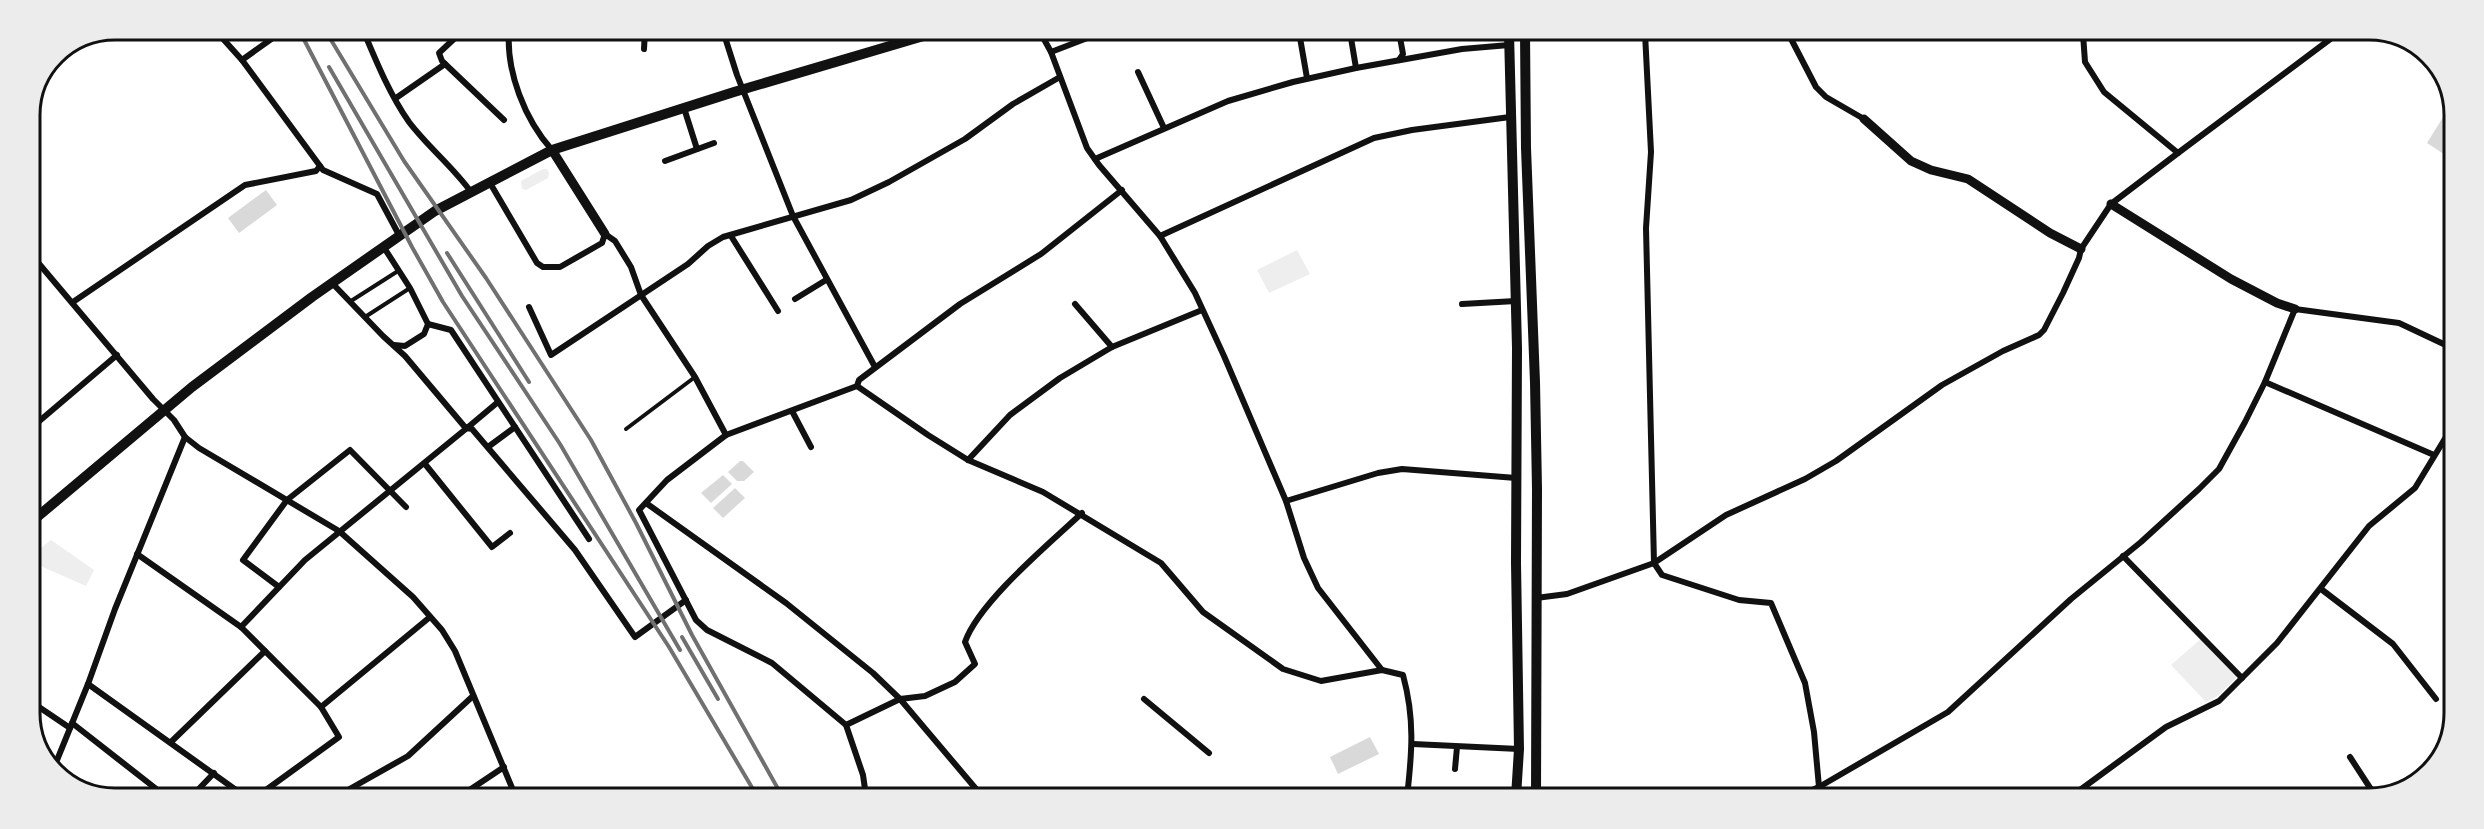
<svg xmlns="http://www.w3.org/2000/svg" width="2484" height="829" viewBox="0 0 2484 829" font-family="'Alegreya Sans',sans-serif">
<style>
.green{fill:#eee}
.water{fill:#d9d9d9}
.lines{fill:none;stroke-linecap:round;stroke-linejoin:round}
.service{stroke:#111;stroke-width:4}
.minor{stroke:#111;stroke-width:6}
.tertiary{stroke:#111;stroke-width:9}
.secondary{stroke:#111;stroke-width:10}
.primary{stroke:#111;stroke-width:10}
.rail{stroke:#707070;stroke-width:4}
.rim{fill:none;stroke:#111;stroke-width:3}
</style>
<rect width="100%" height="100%" fill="#fff"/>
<!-- green -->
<g class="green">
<path d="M 543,169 L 547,169 L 549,173 L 548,178 L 526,190 L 522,189 L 521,181 Z"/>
<path d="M 1297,250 L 1310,274 L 1269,293 L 1257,270 Z"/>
<path d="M 51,540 L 94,570 L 86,586 L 43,567 L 31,556 Z"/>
<path d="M 2201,639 L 2236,674 L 2236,678 L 2218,696 L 2206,702 L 2171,665 Z"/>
</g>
<!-- water -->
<g class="water">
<path d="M 2445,114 L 2454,120 L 2453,160 L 2427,143 Z"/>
<path d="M 266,190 L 277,205 L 239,233 L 228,218 Z"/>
<path d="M 740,461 L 743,461 L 754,472 L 744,481 L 737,481 L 728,472 Z"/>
<path d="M 723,475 L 732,484 L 711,503 L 701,493 Z"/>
<path d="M 735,488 L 745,498 L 723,518 L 713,508 Z"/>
<path d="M 1370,737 L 1379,754 L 1338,774 L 1330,757 Z"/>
</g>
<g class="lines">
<!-- service -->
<g class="service">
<path d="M 351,301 L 398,271"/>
<path d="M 365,317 L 410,288"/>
<path d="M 626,429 L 695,377"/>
</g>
<!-- minor -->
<g class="minor">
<path d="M 215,30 L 242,60 L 323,170 L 377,194 L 399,235"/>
<path d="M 363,30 C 376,61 390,95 409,122 C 428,147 453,167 471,192"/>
<path d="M 453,31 L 455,38 L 439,53 L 442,61 L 504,120"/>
<path d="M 509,31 C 506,72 525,120 552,150"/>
<path d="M 723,31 L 737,75 L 793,216 L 875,367"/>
<path d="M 1040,32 L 1051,52 L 1087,148 L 1099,165 L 1160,236 L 1195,293 L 1224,356 L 1286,501 L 1304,558 L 1318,588 L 1382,670"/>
<path d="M 1299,32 L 1307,78"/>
<path d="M 1350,32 L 1356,68"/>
<path d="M 1645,33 L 1651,152 L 1646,228 L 1654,563 L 1662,575 L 1739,600 L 1771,603 L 1805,683 L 1814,732 L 1819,787 L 1824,798"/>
<path d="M 1788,33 L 1816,87 L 1826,97 L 1864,119"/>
<path d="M 2083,34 L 2085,62 L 2104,92 L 2178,153 L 2337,34"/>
<path d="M 644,49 L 645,31"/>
<path d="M 1051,52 L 1103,32"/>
<path d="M 242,60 L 284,30"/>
<path d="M 1399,60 L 1403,54 L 1399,32"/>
<path d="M 1138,72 L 1164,128"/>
<path d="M 396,98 L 445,64"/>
<path d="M 684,108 L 697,149"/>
<path d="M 1095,159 L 1228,101 L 1293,82 L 1356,68 L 1462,49 L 1509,45"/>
<path d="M 665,161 L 714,143"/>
<path d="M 490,183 L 537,263 L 543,267 L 560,267 L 602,243 L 605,234 L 615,241 L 631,267 L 641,295 L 695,377 L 726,435"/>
<path d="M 731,236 L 778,311"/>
<path d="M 1160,236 L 1374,138 L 1412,130 L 1510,117"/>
<path d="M 383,246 L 410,288 L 428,324 L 424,334 L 405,346 L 394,345"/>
<path d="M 30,253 L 153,399 L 174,420 L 185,437 L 199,448 L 339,531 L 413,597 L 442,630 L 455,651 L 515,795"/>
<path d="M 332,283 L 383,336 L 405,356 L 464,426 L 467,428 L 498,402"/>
<path d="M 795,299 L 826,280"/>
<path d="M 73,302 L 245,185 L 316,171 L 320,166"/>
<path d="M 1075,304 L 1112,347"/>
<path d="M 1462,304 L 1516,301"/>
<path d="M 529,307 L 551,355 L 688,264 L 708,246 L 723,237 L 851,200 L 889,182 L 965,139 L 1013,104 L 1060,77"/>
<path d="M 428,324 L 451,330 L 589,539"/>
<path d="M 2265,382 L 2434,455"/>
<path d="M 857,386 L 928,435 L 968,460 L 1043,492 L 1161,563 L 1203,612 L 1283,669 L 1321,681 L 1382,670 L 1403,675 C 1415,719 1412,753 1407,797"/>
<path d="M 792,411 L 811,447"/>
<path d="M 30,429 L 117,355"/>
<path d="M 488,447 L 515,427"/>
<path d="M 968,460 L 1010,415 L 1060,378 L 1112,347 L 1202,310"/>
<path d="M 425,464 L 492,547 L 510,533"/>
<path d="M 1286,501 L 1378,473 L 1402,469 L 1516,478"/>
<path d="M 646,503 L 786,603 L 873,673 L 900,699 L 982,796"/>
<path d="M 137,554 L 241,627 L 321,707 L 339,737 L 259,795"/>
<path d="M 2123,556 L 2242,678"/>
<path d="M 279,587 L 243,560 L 287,500 L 350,450 L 406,507"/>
<path d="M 2321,589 L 2393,644 L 2436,699"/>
<path d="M 1536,598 L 1567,594 L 1654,563 L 1726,515 L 1805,479 L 1836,461 L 1942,385 L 2003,351 L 2039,335 L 2044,330 L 2063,293 L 2079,258 L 2081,249 L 2111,204 L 2178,153"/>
<path d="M 241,627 L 305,560 L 467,428 L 472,429 L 575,550 L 635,637 L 686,600"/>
<path d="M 88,684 L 243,795"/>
<path d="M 1144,699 L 1209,753"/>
<path d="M 30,701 L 70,728"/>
<path d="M 321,707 L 430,617"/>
<path d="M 72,723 L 164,795"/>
<path d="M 846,725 L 900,699 L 925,696 L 955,682 L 975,664 L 965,642 C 979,602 1049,544 1082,513"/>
<path d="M 171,742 L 265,651"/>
<path d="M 1413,744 L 1519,749"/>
<path d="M 2350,757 L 2376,797"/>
<path d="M 1455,769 L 1457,747"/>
<path d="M 53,770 L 88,684 L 115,609 L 185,437"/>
<path d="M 193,795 L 214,773"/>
<path d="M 339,795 L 408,756 L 473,696"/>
<path d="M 462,795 L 504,767"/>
<path d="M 866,796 L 863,775 L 846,725 L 772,663 L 707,630 L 696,620 L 639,510 L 667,480 L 726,435 L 857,386 L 859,380 L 960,304 L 1041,254 L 1122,190"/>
<path d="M 1793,798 L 1819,787 L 1948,712 L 2071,599 L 2141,542 L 2199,489 L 2219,469 L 2245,422 L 2265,382 L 2295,309 L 2399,323 L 2452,348"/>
<path d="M 2069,798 L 2166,727 L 2219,701 L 2277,643 L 2369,526 L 2415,488 L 2452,427"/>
</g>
<!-- tertiary -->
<g class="tertiary">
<path d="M 1864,119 L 1911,161 L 1931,170 L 1968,179 L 2050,233 L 2081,249"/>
<path d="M 552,150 L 605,234"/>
<path d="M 2111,204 L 2231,279 L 2277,303 L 2295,309"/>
</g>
<!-- secondary -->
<path class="secondary" d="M 30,523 L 192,387 L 312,297 L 435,211 L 552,150 L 734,92 L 937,32"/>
<!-- primary -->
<g class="primary">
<path d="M 1509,33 L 1517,348 L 1516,563 L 1519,749 L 1516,797"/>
<path d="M 1525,33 L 1526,148 L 1535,382 L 1537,489 L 1536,797"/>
</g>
<!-- rail -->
<g class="rail">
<path d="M 299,30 L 412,247 L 443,302 L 669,647 L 757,796"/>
<path d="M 325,30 L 404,161 L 486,278 L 591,440 L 636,523 L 692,635 L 782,796"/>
<path d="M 329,67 L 462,296 L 560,444 L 680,650"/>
<path d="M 447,253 L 529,382"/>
<path d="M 682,637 L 718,699"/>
</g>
</g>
<!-- crop -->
<path d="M0 0H2484V829H0ZM115 40H2369A75 75 0 0 1 2444 115V713A75 75 0 0 1 2369 788H115A75 75 0 0 1 40 713V115A75 75 0 0 1 115 40Z" fill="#ececec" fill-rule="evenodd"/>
<path class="rim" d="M115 40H2369A75 75 0 0 1 2444 115V713A75 75 0 0 1 2369 788H115A75 75 0 0 1 40 713V115A75 75 0 0 1 115 40Z"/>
</svg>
